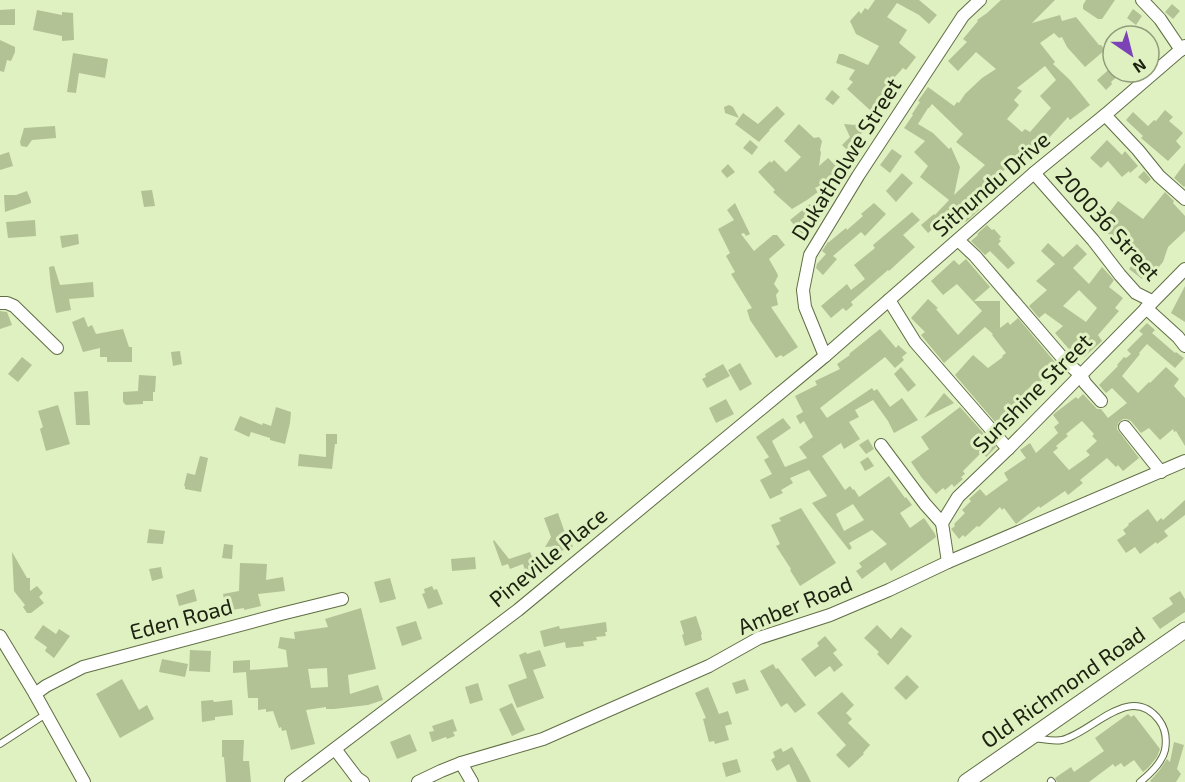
<svg xmlns="http://www.w3.org/2000/svg" width="1185" height="782" viewBox="0 0 1185 782" font-family="'Exo 2',sans-serif">
<style>
.building{fill:#b3c295;fill-rule:evenodd}
.lines{fill:none;stroke-linecap:round;stroke-linejoin:round}
.service-casing{stroke:#606e44;stroke-width:8}
.minor-casing{stroke:#606e44;stroke-width:14}
.tertiary-casing{stroke:#606e44;stroke-width:17}
.service{stroke:#fff;stroke-width:6}
.minor{stroke:#fff;stroke-width:12}
.tertiary{stroke:#fff;stroke-width:15}
.labels{text-anchor:middle;stroke-width:6;stroke-linejoin:round;paint-order:stroke}
.street-label{font-size:22px;fill:#1c2110;stroke:#dff0c1}
</style>
<rect width="100%" height="100%" fill="#dff0c1"/>
<!-- building -->
<g class="building">
<path d="M 875,0 L 919,0 L 937,15 L 929,24 L 919,15 L 897,3 L 887,17 L 907,30 L 899,43 L 916,57 L 906,70 L 903,68 L 883,90 L 887,94 L 871,111 L 847,89 L 853,82 L 849,79 L 855,70 L 836,63 L 839,54 L 843,54 L 868,65 L 879,46 L 856,34 L 850,21 L 859,11 L 861,14 L 865,8 L 868,10 Z"/>
<path d="M 1001,0 L 1055,0 L 1032,23 L 1060,15 L 1062,21 L 1076,17 L 1099,45 L 1101,45 L 1105,50 L 1085,67 L 1067,47 L 1062,37 L 1059,38 L 1054,33 L 1040,43 L 1055,62 L 1053,64 L 1070,80 L 1090,105 L 1070,120 L 1068,117 L 1049,138 L 1046,135 L 1035,149 L 1019,164 L 1013,159 L 987,191 L 989,193 L 976,205 L 980,209 L 967,221 L 965,222 L 956,212 L 938,228 L 936,226 L 928,233 L 921,225 L 934,214 L 935,215 L 949,200 L 920,177 L 928,166 L 914,152 L 925,141 L 904,128 L 913,115 L 912,114 L 920,102 L 918,101 L 928,87 L 954,106 L 957,102 L 959,103 L 965,94 L 982,78 L 996,69 L 976,52 L 958,71 L 948,61 L 967,42 L 963,39 L 978,21 L 977,20 L 987,13 ZM 1045,66 L 1056,80 L 1040,96 L 1051,108 L 1030,132 L 1025,129 L 1022,132 L 1007,119 L 1019,105 L 1014,100 L 1022,91 L 1017,88 ZM 932,104 L 963,134 L 956,142 L 985,165 L 954,195 L 960,167 L 951,147 L 949,149 L 933,133 L 918,124 L 928,108 L 929,108 Z"/>
<path d="M 1086,0 L 1115,0 L 1102,19 L 1098,19 L 1083,9 L 1083,5 Z"/>
<path d="M 1172,4 L 1180,11 L 1173,19 L 1165,12 Z"/>
<path d="M 15,9 L 15,25 L 0,25 L 0,10 Z"/>
<path d="M 1133,9 L 1142,16 L 1136,25 L 1127,18 Z"/>
<path d="M 37,10 L 62,15 L 62,12 L 73,13 L 74,40 L 62,41 L 62,36 L 33,30 Z"/>
<path d="M 0,40 L 15,47 L 15,52 L 11,61 L 7,60 L 4,72 L 0,71 Z"/>
<path d="M 73,53 L 108,59 L 105,78 L 79,73 L 76,93 L 67,92 Z"/>
<path d="M 1113,66 L 1113,72 L 1122,72 L 1111,82 L 1112,84 L 1106,90 L 1097,80 Z"/>
<path d="M 832,90 L 840,97 L 833,105 L 825,99 Z"/>
<path d="M 729,105 L 733,107 L 739,118 L 725,113 L 724,107 Z"/>
<path d="M 777,106 L 785,114 L 769,130 L 770,130 L 759,142 L 735,124 L 743,113 L 758,124 Z"/>
<path d="M 1165,110 L 1173,117 L 1169,121 L 1183,133 L 1176,141 L 1181,147 L 1168,161 L 1141,138 L 1143,136 L 1126,120 L 1133,112 L 1148,126 L 1154,120 L 1156,121 Z"/>
<path d="M 861,119 L 868,126 L 860,135 L 864,140 L 850,153 L 842,145 L 850,137 L 844,124 L 855,125 Z"/>
<path d="M 799,124 L 814,138 L 819,137 L 822,141 L 820,150 L 821,152 L 819,166 L 828,158 L 837,167 L 836,168 L 838,170 L 826,183 L 815,188 L 818,192 L 807,200 L 792,209 L 773,192 L 775,190 L 758,172 L 770,161 L 771,163 L 774,160 L 786,172 L 801,157 L 784,141 Z"/>
<path d="M 55,126 L 56,138 L 32,140 L 27,147 L 21,146 L 20,142 L 24,128 Z"/>
<path d="M 750,140 L 758,147 L 752,155 L 743,148 Z"/>
<path d="M 1107,140 L 1122,155 L 1125,151 L 1138,166 L 1130,173 L 1129,171 L 1122,177 L 1108,161 L 1101,168 L 1090,158 Z"/>
<path d="M 892,149 L 902,156 L 890,173 L 880,165 Z"/>
<path d="M 9,152 L 13,166 L 0,170 L 0,155 Z"/>
<path d="M 1185,163 L 1185,186 L 1184,187 L 1174,178 Z"/>
<path d="M 728,164 L 735,172 L 727,178 L 721,171 Z"/>
<path d="M 1144,171 L 1151,179 L 1146,184 L 1138,177 Z"/>
<path d="M 902,173 L 913,183 L 896,202 L 886,191 Z"/>
<path d="M 152,190 L 155,206 L 144,207 L 141,191 Z"/>
<path d="M 27,191 L 31,201 L 31,203 L 5,212 L 4,195 L 16,195 Z"/>
<path d="M 1165,192 L 1174,201 L 1173,203 L 1185,216 L 1185,231 L 1168,247 L 1163,262 L 1156,270 L 1151,267 L 1142,279 L 1129,269 L 1139,255 L 1125,246 L 1127,243 L 1103,231 L 1112,215 L 1109,213 L 1118,201 L 1143,219 Z"/>
<path d="M 735,203 L 750,234 L 746,236 L 744,233 L 741,234 L 754,251 L 773,235 L 777,235 L 785,245 L 769,259 L 777,273 L 778,276 L 774,284 L 779,291 L 776,295 L 778,305 L 771,307 L 798,347 L 783,357 L 781,355 L 776,358 L 750,320 L 747,310 L 752,308 L 731,274 L 735,272 L 726,256 L 730,253 L 718,229 L 734,220 L 727,210 Z"/>
<path d="M 874,203 L 886,214 L 865,236 L 861,232 L 833,256 L 837,259 L 823,275 L 816,268 L 817,264 L 826,254 L 822,251 L 828,242 L 829,242 L 846,228 L 847,230 L 863,216 L 861,214 Z"/>
<path d="M 810,204 L 822,216 L 802,234 L 790,220 Z"/>
<path d="M 912,212 L 920,220 L 903,235 L 915,247 L 889,271 L 888,270 L 851,302 L 853,305 L 846,311 L 843,308 L 831,318 L 821,306 L 847,284 L 851,290 L 865,279 L 854,265 L 875,248 L 873,245 Z"/>
<path d="M 35,220 L 36,236 L 8,238 L 6,222 Z"/>
<path d="M 987,225 L 992,230 L 994,229 L 1001,237 L 999,239 L 1001,241 L 998,244 L 1015,263 L 1008,269 L 990,251 L 985,255 L 971,241 L 978,235 L 977,234 Z"/>
<path d="M 78,234 L 79,244 L 62,248 L 60,236 Z"/>
<path d="M 1048,243 L 1063,257 L 1077,244 L 1087,254 L 1073,268 L 1089,284 L 1102,267 L 1114,280 L 1109,287 L 1123,298 L 1115,308 L 1119,311 L 1098,335 L 1102,341 L 1084,357 L 1079,351 L 1074,355 L 1055,333 L 1063,326 L 1045,313 L 1039,318 L 1029,306 L 1047,290 L 1036,281 L 1055,264 L 1041,251 ZM 1079,290 L 1097,308 L 1086,322 L 1063,306 Z"/>
<path d="M 966,259 L 990,287 L 974,301 L 1000,301 L 1000,328 L 1008,322 L 1010,325 L 1018,318 L 1059,367 L 1052,374 L 1055,378 L 1048,383 L 1044,378 L 1033,390 L 1030,387 L 1010,408 L 1007,413 L 1014,421 L 1007,428 L 999,420 L 996,423 L 955,375 L 973,355 L 988,368 L 1003,357 L 1002,356 L 1006,353 L 992,335 L 993,334 L 985,327 L 944,363 L 921,335 L 925,332 L 911,318 L 928,299 L 938,308 L 936,309 L 958,335 L 982,311 L 957,284 L 943,295 L 931,281 L 954,260 L 959,265 Z"/>
<path d="M 54,266 L 60,285 L 93,282 L 94,297 L 69,299 L 71,310 L 56,313 L 51,287 L 49,267 Z"/>
<path d="M 1185,286 L 1185,322 L 1171,313 Z"/>
<path d="M 0,311 L 7,312 L 12,325 L 0,329 Z"/>
<path d="M 84,317 L 88,327 L 92,325 L 96,334 L 123,329 L 129,347 L 132,347 L 132,362 L 107,362 L 107,357 L 100,357 L 100,348 L 83,352 L 72,322 Z"/>
<path d="M 1147,323 L 1155,330 L 1152,333 L 1175,353 L 1176,352 L 1184,358 L 1175,368 L 1147,344 L 1139,353 L 1140,354 L 1122,376 L 1138,393 L 1149,382 L 1150,383 L 1166,367 L 1179,379 L 1174,386 L 1185,398 L 1185,446 L 1176,431 L 1174,432 L 1173,429 L 1160,440 L 1149,428 L 1141,433 L 1131,421 L 1127,419 L 1123,419 L 1118,423 L 1117,429 L 1139,458 L 1123,471 L 1118,465 L 1116,467 L 1107,458 L 1080,480 L 1083,483 L 1068,495 L 1065,491 L 1040,508 L 1039,506 L 1016,524 L 1004,508 L 1002,510 L 1000,507 L 979,527 L 977,526 L 965,537 L 963,535 L 959,539 L 951,529 L 955,526 L 954,524 L 965,513 L 962,510 L 971,501 L 969,499 L 980,489 L 986,496 L 1008,480 L 1004,473 L 1026,458 L 1020,450 L 1030,443 L 1036,453 L 1058,433 L 1054,427 L 1059,423 L 1053,415 L 1055,413 L 1076,397 L 1078,399 L 1083,394 L 1097,409 L 1101,409 L 1108,418 L 1127,403 L 1112,388 L 1106,393 L 1099,385 L 1118,366 L 1117,365 L 1124,357 L 1126,358 L 1131,354 L 1127,350 L 1143,334 L 1139,331 ZM 1082,421 L 1094,434 L 1092,436 L 1097,441 L 1086,451 L 1090,455 L 1069,470 L 1053,452 L 1058,448 L 1056,446 L 1068,436 L 1066,434 Z"/>
<path d="M 880,329 L 896,348 L 898,345 L 907,353 L 902,357 L 904,360 L 895,368 L 885,357 L 820,408 L 827,418 L 872,388 L 874,391 L 877,389 L 890,407 L 902,398 L 918,420 L 894,433 L 888,421 L 873,400 L 855,410 L 859,417 L 849,422 L 860,439 L 844,449 L 841,443 L 822,456 L 845,490 L 850,486 L 853,490 L 854,489 L 859,497 L 889,476 L 905,498 L 906,497 L 912,505 L 900,513 L 910,528 L 924,518 L 935,534 L 936,537 L 891,571 L 885,562 L 862,579 L 856,571 L 862,567 L 859,563 L 887,544 L 872,530 L 849,543 L 852,548 L 849,550 L 812,503 L 827,496 L 809,470 L 790,478 L 793,483 L 781,490 L 783,493 L 770,499 L 760,480 L 772,474 L 764,460 L 769,457 L 756,437 L 783,418 L 791,428 L 772,441 L 785,467 L 807,458 L 799,447 L 813,437 L 804,421 L 800,424 L 796,416 L 803,412 L 795,396 L 817,385 L 815,381 L 840,369 L 837,364 L 850,355 L 849,354 ZM 853,504 L 864,520 L 844,531 L 836,514 Z"/>
<path d="M 180,351 L 182,364 L 173,366 L 171,352 Z"/>
<path d="M 22,357 L 32,365 L 18,382 L 8,374 Z"/>
<path d="M 740,363 L 752,384 L 740,391 L 728,370 Z"/>
<path d="M 723,364 L 730,376 L 707,388 L 702,379 L 706,377 L 705,374 Z"/>
<path d="M 901,367 L 916,385 L 908,392 L 894,374 Z"/>
<path d="M 139,375 L 156,376 L 155,392 L 153,392 L 153,401 L 143,401 L 143,404 L 126,405 L 123,402 L 123,392 L 138,391 Z"/>
<path d="M 88,391 L 90,425 L 76,425 L 74,392 Z"/>
<path d="M 944,393 L 954,403 L 924,418 Z"/>
<path d="M 726,399 L 734,414 L 716,423 L 709,408 Z"/>
<path d="M 58,405 L 70,444 L 46,451 L 40,429 L 43,427 L 38,411 Z"/>
<path d="M 276,407 L 291,412 L 290,423 L 285,444 L 270,440 L 270,438 L 251,432 L 249,437 L 234,430 L 240,416 L 262,425 L 263,423 L 271,426 Z"/>
<path d="M 960,407 L 996,447 L 986,457 L 982,452 L 963,471 L 965,474 L 961,477 L 963,479 L 954,487 L 952,484 L 945,490 L 943,488 L 936,494 L 922,478 L 911,462 L 929,449 L 921,437 Z"/>
<path d="M 326,434 L 337,434 L 337,444 L 335,444 L 332,469 L 298,466 L 299,454 L 326,457 Z"/>
<path d="M 868,439 L 874,449 L 866,454 L 859,445 Z"/>
<path d="M 200,456 L 208,458 L 201,492 L 185,489 L 185,486 L 184,486 L 187,473 L 195,475 Z"/>
<path d="M 868,457 L 874,466 L 865,471 L 860,462 Z"/>
<path d="M 1185,500 L 1185,515 L 1164,531 L 1168,536 L 1157,544 L 1156,542 L 1140,554 L 1135,547 L 1126,553 L 1117,540 L 1126,534 L 1123,530 L 1129,525 L 1128,524 L 1148,509 L 1157,522 L 1161,518 L 1163,520 Z"/>
<path d="M 801,508 L 836,563 L 800,586 L 790,570 L 791,569 L 776,546 L 780,544 L 771,525 L 781,521 L 779,518 Z"/>
<path d="M 558,513 L 565,533 L 568,533 L 573,547 L 561,551 L 559,546 L 545,547 L 551,537 L 544,518 Z"/>
<path d="M 149,529 L 165,531 L 163,544 L 147,543 Z"/>
<path d="M 494,540 L 509,559 L 530,552 L 532,557 L 542,554 L 546,566 L 526,573 L 523,564 L 510,569 L 508,564 L 502,566 L 493,541 Z"/>
<path d="M 224,544 L 233,545 L 232,559 L 222,558 Z"/>
<path d="M 12,552 L 27,578 L 30,578 L 30,591 L 37,586 L 43,593 L 39,597 L 44,603 L 31,613 L 27,613 L 23,607 L 25,605 L 14,591 Z"/>
<path d="M 475,557 L 476,569 L 452,571 L 451,559 Z"/>
<path d="M 240,563 L 267,564 L 266,580 L 283,577 L 285,591 L 258,594 L 261,606 L 244,610 L 244,608 L 226,611 L 223,594 L 239,591 Z"/>
<path d="M 161,567 L 163,578 L 152,581 L 149,569 Z"/>
<path d="M 390,578 L 396,599 L 380,603 L 374,582 Z"/>
<path d="M 432,586 L 434,590 L 437,589 L 443,604 L 428,609 L 422,594 L 425,593 L 424,589 Z"/>
<path d="M 194,589 L 197,601 L 179,606 L 176,595 Z"/>
<path d="M 1180,591 L 1185,599 L 1185,612 L 1160,629 L 1152,618 L 1173,604 L 1169,598 Z"/>
<path d="M 361,608 L 376,669 L 348,675 L 350,694 L 378,685 L 383,700 L 368,705 L 334,709 L 326,709 L 326,707 L 306,710 L 315,744 L 291,750 L 286,730 L 282,731 L 281,727 L 279,728 L 273,711 L 266,712 L 266,709 L 258,710 L 258,698 L 248,698 L 246,672 L 233,673 L 233,661 L 250,660 L 250,670 L 288,667 L 286,650 L 278,648 L 280,637 L 295,639 L 294,632 L 328,627 L 325,619 ZM 327,668 L 328,687 L 311,688 L 308,669 Z"/>
<path d="M 696,616 L 702,634 L 701,635 L 702,640 L 685,646 L 682,635 L 684,634 L 680,621 Z"/>
<path d="M 416,621 L 422,639 L 402,646 L 396,627 Z"/>
<path d="M 606,622 L 607,632 L 605,632 L 606,636 L 596,637 L 597,640 L 583,642 L 584,646 L 566,648 L 565,642 L 544,647 L 540,631 L 559,626 L 560,629 Z"/>
<path d="M 43,625 L 56,634 L 59,629 L 70,636 L 54,658 L 45,651 L 47,647 L 34,638 Z"/>
<path d="M 877,625 L 891,639 L 901,627 L 912,636 L 888,665 L 877,654 L 879,652 L 864,638 Z"/>
<path d="M 825,636 L 837,650 L 833,653 L 843,665 L 834,672 L 830,666 L 815,677 L 801,659 L 819,646 L 817,643 Z"/>
<path d="M 190,650 L 211,651 L 210,672 L 189,671 Z"/>
<path d="M 540,650 L 546,666 L 533,670 L 544,698 L 517,708 L 508,685 L 527,678 L 519,655 L 526,652 L 527,654 Z"/>
<path d="M 162,659 L 188,664 L 185,677 L 159,672 Z"/>
<path d="M 773,664 L 776,669 L 778,668 L 806,705 L 795,713 L 787,703 L 781,707 L 760,671 Z"/>
<path d="M 907,675 L 919,687 L 906,700 L 894,688 Z"/>
<path d="M 122,679 L 139,710 L 147,705 L 154,719 L 120,738 L 96,694 Z"/>
<path d="M 745,679 L 749,690 L 736,694 L 732,683 Z"/>
<path d="M 478,683 L 483,700 L 470,704 L 465,687 Z"/>
<path d="M 708,687 L 719,714 L 728,711 L 732,724 L 725,726 L 729,740 L 715,744 L 714,741 L 709,742 L 703,719 L 706,718 L 695,693 Z"/>
<path d="M 842,692 L 854,705 L 846,713 L 852,719 L 848,723 L 870,745 L 863,753 L 864,754 L 849,768 L 836,755 L 846,745 L 817,713 Z"/>
<path d="M 213,700 L 214,702 L 232,700 L 233,715 L 215,717 L 215,720 L 202,722 L 201,701 Z"/>
<path d="M 512,703 L 525,730 L 512,736 L 499,709 Z"/>
<path d="M 1128,714 L 1131,717 L 1134,715 L 1160,749 L 1157,757 L 1148,768 L 1143,772 L 1134,760 L 1124,767 L 1121,763 L 1115,767 L 1113,764 L 1089,782 L 1057,782 L 1055,778 L 1071,767 L 1074,772 L 1104,751 L 1095,738 Z"/>
<path d="M 453,719 L 457,731 L 453,732 L 455,736 L 447,739 L 446,737 L 432,742 L 429,732 L 434,731 L 432,726 Z"/>
<path d="M 410,734 L 417,751 L 397,759 L 390,742 Z"/>
<path d="M 222,740 L 244,740 L 243,761 L 249,761 L 251,782 L 226,782 L 224,757 L 222,757 Z"/>
<path d="M 1174,742 L 1184,745 L 1177,769 L 1181,774 L 1176,782 L 1151,782 L 1150,781 L 1159,771 L 1167,759 L 1170,762 Z"/>
<path d="M 792,747 L 806,772 L 811,782 L 797,782 L 789,764 L 777,771 L 771,760 L 775,757 L 773,752 L 781,748 L 783,752 Z"/>
<path d="M 737,759 L 741,772 L 726,777 L 722,763 Z"/>
</g>
<g class="lines">
<!-- service casing -->
<g class="service-casing">
<g id="service">
<path d="M 1034,738 C 1043,739 1053,742 1062,740 C 1092,733 1130,682 1159,720 C 1165,728 1167,739 1165,750 C 1162,763 1150,774 1140,782"/>
<path d="M 0,744 L 46,714"/>
<path d="M 1051,781 L 1052,782"/>
</g>
</g>
<!-- minor casing -->
<g class="minor-casing">
<g id="minor">
<path d="M 1142,0 L 1160,19 L 1181,50"/>
<path d="M 1105,115 L 1138,150 L 1159,176 L 1185,199"/>
<path d="M 1034,173 L 1093,240 L 1120,275 L 1136,293 L 1152,301"/>
<path d="M 958,240 L 975,256 L 1066,362 L 1081,375 L 1085,383 L 1101,401"/>
<path d="M 889,300 L 915,342 L 1008,449"/>
<path d="M 0,303 L 7,303 L 14,306 L 57,348"/>
<path d="M 1146,308 L 1178,337 L 1185,346"/>
<path d="M 825,356 L 805,307 L 803,290 L 810,255 L 858,176 L 944,45 L 963,16 L 980,0"/>
<path d="M 1125,427 L 1161,472"/>
<path d="M 881,445 L 925,504 L 942,523"/>
<path d="M 948,562 L 942,523 L 958,497 L 1008,449 L 1185,269"/>
<path d="M 0,636 L 35,694 L 84,782"/>
<path d="M 35,694 L 46,686 L 83,667 L 281,614 L 342,599"/>
<path d="M 335,749 L 357,778 L 363,782"/>
<path d="M 461,763 L 472,782"/>
<path d="M 291,782 L 518,610 L 825,356 L 1034,173 L 1105,115 L 1185,46"/>
<path d="M 418,782 L 441,771 L 461,763 L 543,739 L 709,666 L 759,638 L 830,615 L 889,590 L 948,562 L 1185,461"/>
</g>
</g>
<!-- tertiary casing -->
<g class="tertiary-casing">
<path id="tertiary" d="M 966,782 L 1185,630"/>
</g>
<!-- service -->
<use href="#service" class="service"/>
<!-- minor -->
<use href="#minor" class="minor"/>
<!-- tertiary -->
<use href="#tertiary" class="tertiary"/>
</g>
<g class="labels">
<!-- street labels -->
<g class="street-label">
<text transform="translate(846 159) rotate(-58)" y="8">Dukatholwe Street</text>
<text transform="translate(991 184) rotate(-41)" y="8">Sithundu Drive</text>
<text transform="translate(1108 224) rotate(48)" y="8">200036 Street</text>
<text transform="translate(1032 393) rotate(-45)" y="8">Sunshine Street</text>
<text transform="translate(548 557) rotate(-39)" y="8">Pineville Place</text>
<text transform="translate(795 605) rotate(-22)" y="8">Amber Road</text>
<text transform="translate(181 619) rotate(-15)" y="8">Eden Road</text>
<text transform="translate(1063 687) rotate(-35)" y="8">Old Richmond Road</text>
</g>
</g>
<!-- north arrow -->
<g transform="translate(1131 54) rotate(145)"><circle r="28" fill="#dff0c1" stroke="#919d7a" stroke-width="1.5"/>
<path d="M0-4.5L10 22L0 15L-10 22Z" fill="#7c42b8"/>
<text y="-9" font-size="16" font-weight="bold" text-anchor="middle" fill="#1c2110">N</text>
</g>
</svg>
